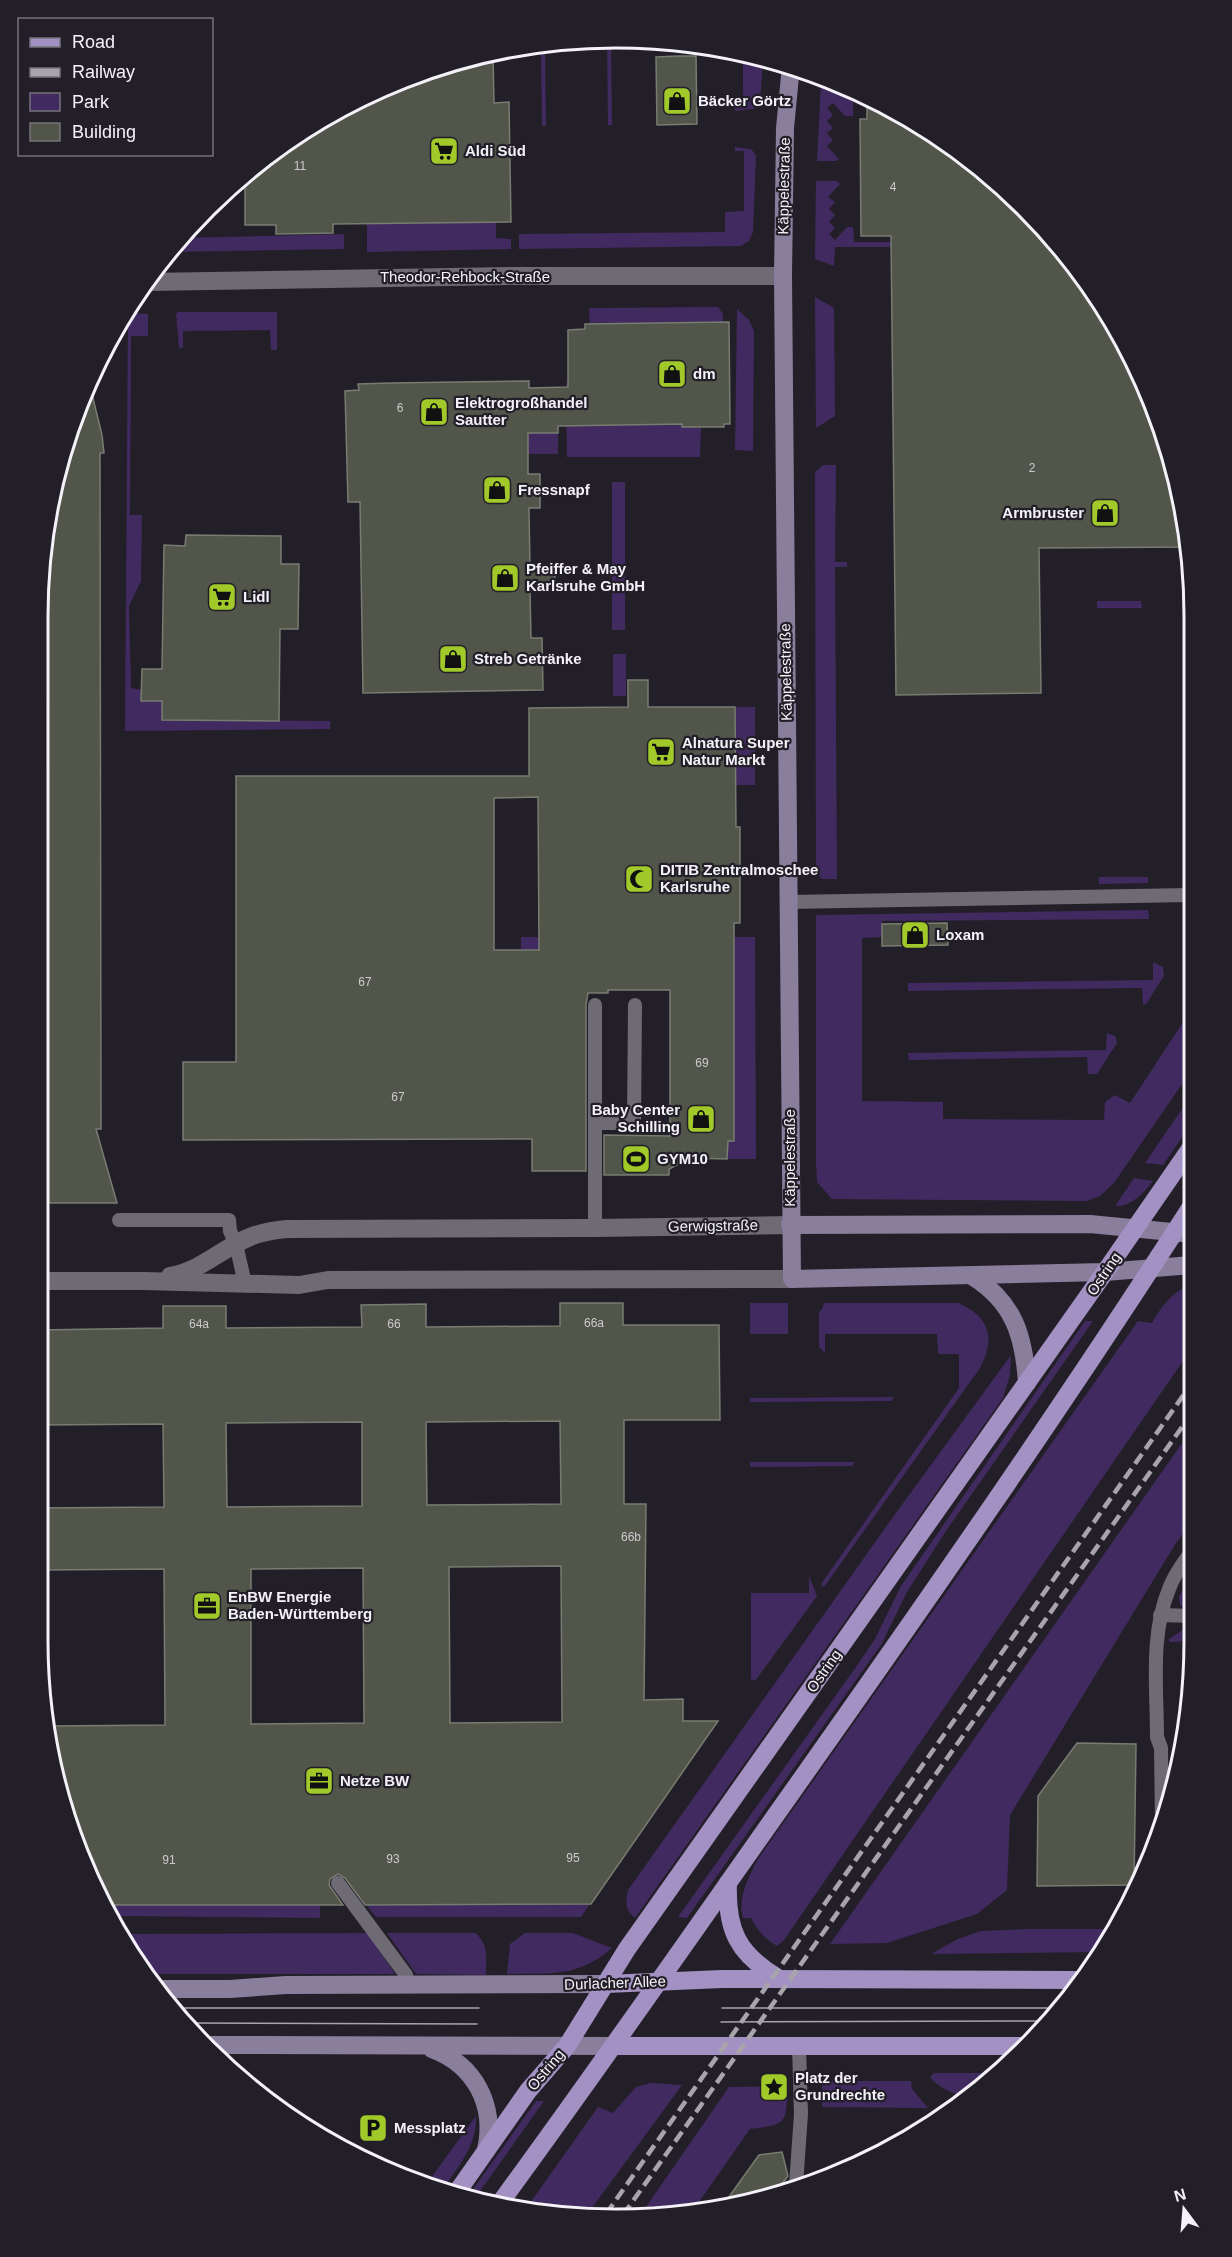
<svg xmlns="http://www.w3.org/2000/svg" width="1232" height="2257" viewBox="0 0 1232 2257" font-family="Helvetica,sans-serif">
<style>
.green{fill:#412a5f}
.building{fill:#51554a;stroke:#787c71;stroke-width:1.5;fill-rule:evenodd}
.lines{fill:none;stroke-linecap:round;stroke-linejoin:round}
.lane{stroke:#6e6b75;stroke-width:14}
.street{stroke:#6e6b75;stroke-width:18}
.secondary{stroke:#897e9c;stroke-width:18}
.primary{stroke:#a491c4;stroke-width:18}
.tram{stroke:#a7a4ab;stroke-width:1.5}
.rail{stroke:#a7a4ab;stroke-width:4.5;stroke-dasharray:12 6;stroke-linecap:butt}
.labels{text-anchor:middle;stroke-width:4.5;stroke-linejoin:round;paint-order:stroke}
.number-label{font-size:12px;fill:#cbcbcc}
.poi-label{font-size:15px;font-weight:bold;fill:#f4f2f8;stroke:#231f28;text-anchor:start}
.street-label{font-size:15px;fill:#f4f2f8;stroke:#231f28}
.rim{fill:none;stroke:#f4f2f8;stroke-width:3}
</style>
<rect width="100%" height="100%" fill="#231f28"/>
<!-- green -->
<g class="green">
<path d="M 607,40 L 611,40 L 612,125 L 608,125 Z"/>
<path d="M 545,44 L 546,126 L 542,126 L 541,45 Z"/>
<path d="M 743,54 L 763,59 L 760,104 L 753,109 L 735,111 L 735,107 L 743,107 Z"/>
<path d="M 821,82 L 833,82 L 853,91 L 853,116 L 845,116 L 833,103 L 827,108 L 833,115 L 827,121 L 833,128 L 827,133 L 833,140 L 827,146 L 839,159 L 836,161 L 817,161 Z"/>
<path d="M 367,95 L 496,222 L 496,238 L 511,239 L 511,249 L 367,252 Z"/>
<path d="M 735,147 L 751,149 L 756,155 L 753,232 L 749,241 L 741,246 L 519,249 L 519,234 L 725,232 L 725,212 L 744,211 L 744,151 L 735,151 Z"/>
<path d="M 816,181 L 837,181 L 840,184 L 828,197 L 835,202 L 829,209 L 835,215 L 829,222 L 835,228 L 829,234 L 835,240 L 847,227 L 853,227 L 854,242 L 893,242 L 969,247 L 835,247 L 834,266 L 815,259 Z"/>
<path d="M 344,234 L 344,249 L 170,252 L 179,238 Z"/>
<path d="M 815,297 L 834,308 L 835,416 L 816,428 Z"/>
<path d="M 718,307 L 723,314 L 723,328 L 590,329 L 589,308 Z"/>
<path d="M 737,309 L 749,320 L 754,331 L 753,451 L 735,450 Z"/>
<path d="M 178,312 L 277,312 L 277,350 L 271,350 L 270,330 L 183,331 L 183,348 L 179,348 L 176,314 Z"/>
<path d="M 128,313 L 148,314 L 148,336 L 131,336 L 130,515 L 142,515 L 141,581 L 129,606 L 131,688 L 142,690 L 141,701 L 162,701 L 162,720 L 330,721 L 330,729 L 125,731 Z"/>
<path d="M 578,382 L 682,419 L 682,427 L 701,427 L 700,457 L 567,457 L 566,383 Z"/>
<rect x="528" y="433" width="30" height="21"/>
<path d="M 823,465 L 836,465 L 835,562 L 847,562 L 847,567 L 835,567 L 837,879 L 822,879 L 816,873 L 815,472 Z"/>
<rect x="612" y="482" width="13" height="148"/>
<path d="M 1097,601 L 1141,601 L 1142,608 L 1097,608 Z"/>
<rect x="613" y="654" width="13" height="42"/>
<rect x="735" y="707" width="20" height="78"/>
<path d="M 1099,877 L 1148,877 L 1148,883 L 1099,884 Z"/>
<path d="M 1148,910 L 1149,919 L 882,921 L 882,937 L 862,938 L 862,1101 L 943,1102 L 943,1119 L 1104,1120 L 1105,1102 L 1115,1095 L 1130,1103 L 1191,1010 L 1191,1071 L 1114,1183 L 1100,1196 L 1086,1201 L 832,1199 L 817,1182 L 816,1163 L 816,915 Z"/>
<path d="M 521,937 L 755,937 L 756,1159 L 727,1159 L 728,1141 L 734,1141 L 734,945 L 695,945 L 694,950 L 532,950 L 521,1110 Z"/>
<path d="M 1153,962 L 1163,967 L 1164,976 L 1146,1004 L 1143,1005 L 1142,988 L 908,991 L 908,983 L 1153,980 Z"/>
<path d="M 1107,1033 L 1115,1036 L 1117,1043 L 1097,1074 L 1088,1074 L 1087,1057 L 909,1060 L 908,1053 L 1106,1050 Z"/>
<path d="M 1191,1096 L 1191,1124 L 1163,1165 L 1145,1163 Z"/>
<path d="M 1134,1178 L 1153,1181 C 1144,1193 1131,1207 1115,1206 Z"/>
<path d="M 1192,1285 L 1192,1348 L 784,1940 L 777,1946 C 764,1938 758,1931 751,1918 L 743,1918 C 737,1899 749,1876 758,1859 L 1138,1321 L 1152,1323 C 1161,1307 1173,1290 1192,1285 Z"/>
<rect x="750" y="1303" width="38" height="31"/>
<path d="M 824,1303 L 958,1303 C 990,1317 996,1338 980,1368 L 824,1587 L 821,1584 L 959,1388 L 959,1354 L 938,1354 L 937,1334 L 825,1334 L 825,1353 L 819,1347 L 819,1312 L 822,1309 Z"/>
<path d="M 1085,1321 L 1093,1321 L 946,1531 L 907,1592 L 881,1645 L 687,1918 L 678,1917 L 858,1664 L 875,1639 L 901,1586 Z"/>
<path d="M 1011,1355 L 1010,1375 L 1003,1398 L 635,1918 C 625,1910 625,1903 628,1890 L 893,1517 Z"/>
<path d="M 894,1397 L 891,1401 L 750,1402 L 750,1398 Z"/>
<path d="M 1192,1429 L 1193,1520 L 1176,1543 L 1010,1815 L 1007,1890 L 977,1914 L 887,1943 L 830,1944 Z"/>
<path d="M 750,1462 L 855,1462 L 852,1466 L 750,1467 Z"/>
<path d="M 1193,1571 L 1193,1607 L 1184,1608 L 1180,1605 L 1179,1597 Z"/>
<path d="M 809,1576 L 817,1596 L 755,1681 L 751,1679 L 751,1593 L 809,1593 Z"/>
<path d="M 1187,1627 L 1193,1627 L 1193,1641 L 1169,1642 L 1169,1639 Z"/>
<path d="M 109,1902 L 320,1903 L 320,1918 L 116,1916 Z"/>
<path d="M 364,1902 L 591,1902 L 581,1917 L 376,1917 Z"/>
<path d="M 1029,1929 L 1118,1929 L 1099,1952 L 931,1954 L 958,1939 L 981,1931 Z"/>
<path d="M 368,1933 L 395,1974 L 147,1974 L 126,1934 Z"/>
<path d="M 387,1933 L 475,1933 C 489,1944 486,1958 486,1975 L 416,1974 Z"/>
<path d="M 525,1933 L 573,1933 L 612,1948 C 577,1978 551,1973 507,1974 L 510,1944 Z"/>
<path d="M 934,2073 L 1000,2073 L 967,2095 C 953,2095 939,2088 930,2077 Z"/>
<path d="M 822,2081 L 911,2081 L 912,2089 L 928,2108 L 822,2107 Z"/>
<path d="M 651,2083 L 682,2085 L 589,2212 L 528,2206 L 598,2107 L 613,2113 L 636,2087 Z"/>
<path d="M 787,2086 C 787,2123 787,2125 750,2129 L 694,2209 L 654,2218 L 639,2217 L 729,2087 Z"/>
<path d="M 536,2101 L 544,2101 L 473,2201 L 466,2199 Z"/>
<path d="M 476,2116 C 477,2145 459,2166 443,2189 L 428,2182 Z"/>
</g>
<!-- building -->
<g class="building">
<path d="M 493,53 L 494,103 L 509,102 L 511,222 L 333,224 L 333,233 L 276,234 L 276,225 L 245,225 L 245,175 L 264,157 L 360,97 L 466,57 Z"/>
<path d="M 678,56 L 696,56 L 697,124 L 657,125 L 656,57 Z"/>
<path d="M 867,98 L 905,115 L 998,181 L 1097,294 L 1151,395 L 1190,547 L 1039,548 L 1041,693 L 896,695 L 891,236 L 861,236 L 860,119 L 867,119 Z"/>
<path d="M 729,322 L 730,424 L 724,424 L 724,427 L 682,427 L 682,424 L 558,426 L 558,433 L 528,433 L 528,474 L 540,474 L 540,508 L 529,508 L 530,570 L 555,569 L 555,591 L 530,591 L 531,638 L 542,638 L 543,690 L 363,693 L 360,502 L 348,502 L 345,391 L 359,390 L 358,384 L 391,383 L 529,381 L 529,388 L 568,387 L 568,330 L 585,329 L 585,324 Z"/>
<path d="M 90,386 L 102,435 L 104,453 L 100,453 L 101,1129 L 96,1129 L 117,1203 L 38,1203 L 39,579 L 57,466 Z"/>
<path d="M 186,535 L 281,536 L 281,564 L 299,564 L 298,629 L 280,629 L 279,721 L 162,720 L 162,701 L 141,701 L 142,669 L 162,669 L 164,545 L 185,546 Z"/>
<path d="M 628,680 L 648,680 L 648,707 L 735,707 L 736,827 L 740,827 L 740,923 L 734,923 L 734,1141 L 728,1141 L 727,1159 L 690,1158 L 669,1169 L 669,1175 L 604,1175 L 604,1135 L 670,1136 L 670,990 L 608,990 L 608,993 L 588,993 L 586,1005 L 586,1171 L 532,1171 L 532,1139 L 183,1140 L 183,1062 L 236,1062 L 236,776 L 529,776 L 529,708 L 628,707 ZM 538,797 L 539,950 L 494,950 L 494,798 Z"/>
<path d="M 947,923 L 948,945 L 882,946 L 882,924 Z"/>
<path d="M 560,1303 L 623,1303 L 623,1325 L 719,1325 L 720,1420 L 624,1420 L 624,1504 L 646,1504 L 644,1700 L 683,1699 L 683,1721 L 718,1721 L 591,1904 L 365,1905 L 345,1878 L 338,1874 L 330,1879 L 329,1885 L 343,1905 L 110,1905 L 68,1827 L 52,1726 L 165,1725 L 164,1569 L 38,1570 L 38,1508 L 164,1507 L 163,1424 L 38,1425 L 38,1330 L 163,1328 L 163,1306 L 226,1306 L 226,1328 L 362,1327 L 361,1305 L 426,1304 L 426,1327 L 560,1326 ZM 560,1421 L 561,1504 L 427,1505 L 426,1422 ZM 362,1422 L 362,1506 L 227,1507 L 226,1423 ZM 561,1566 L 562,1722 L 450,1723 L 449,1567 ZM 363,1568 L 364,1723 L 251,1724 L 251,1569 Z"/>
<path d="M 1077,1743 L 1136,1744 L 1134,1885 L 1037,1886 L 1038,1796 Z"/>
<path d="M 782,2152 L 788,2176 L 778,2189 L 726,2201 L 759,2155 Z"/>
</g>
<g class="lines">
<!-- lane -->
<g class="lane">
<path d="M 788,902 L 1191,895"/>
<path d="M 595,1123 L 634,1123 L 635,1005"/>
<path d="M 119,1220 L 229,1220 L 230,1231 L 236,1244 L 245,1284"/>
<path d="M 595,1228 L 595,1005"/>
<path d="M 1160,1615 L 1193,1616"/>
<path d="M 1162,1823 L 1161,1748 L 1157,1737 C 1157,1688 1150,1635 1169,1589 C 1174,1574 1184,1562 1193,1549"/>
<path d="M 338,1883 L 406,1975 L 409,1985"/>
<path d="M 796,2185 L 801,2114 L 799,2046"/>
</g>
<!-- street -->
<g class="street">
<path d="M 147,282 L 515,276 L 783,276"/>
<path d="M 170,1276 C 201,1271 222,1248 250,1237 C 262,1232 275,1230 287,1229 L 595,1228 L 790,1225"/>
<path d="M 38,1281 L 144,1281 L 299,1285 L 328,1280 L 792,1279"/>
</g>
<!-- secondary -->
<g class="secondary">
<path d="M 791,66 L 785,128 L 783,276 L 792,1279 L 1105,1272 L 1192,1265"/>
<path d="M 790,1225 L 1090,1224 L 1192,1234"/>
<path d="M 972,1276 C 1014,1302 1024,1336 1027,1383"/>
<path d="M 155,1989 L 230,1989 L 286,1985 L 606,1984"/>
<path d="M 212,2045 L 613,2046"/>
<path d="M 432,2049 C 475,2065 496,2105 486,2150"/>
</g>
<!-- primary -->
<g class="primary">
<path d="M 728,1883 C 726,1930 738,1954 778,1978"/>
<path d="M 606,1984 L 722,1979 L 1076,1980"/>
<path d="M 613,2046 L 1022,2046"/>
<path d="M 455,2195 L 528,2091 L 567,2046 L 627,1949 L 1105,1272 L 1192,1146"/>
<path d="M 500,2203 C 599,2068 694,1931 790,1795 C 927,1601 1064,1405 1192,1205"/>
</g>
<!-- tram -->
<g class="tram">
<path d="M 173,2008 L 479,2008"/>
<path d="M 722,2008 L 1053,2008"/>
<path d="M 721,2022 L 1042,2021"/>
<path d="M 189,2023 L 477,2024"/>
</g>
<!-- rail -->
<g class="rail">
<path d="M 606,2214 L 1192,1383"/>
<path d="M 623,2215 L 1192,1413"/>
</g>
</g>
<!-- icons -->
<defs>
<g id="shop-square" transform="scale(1.5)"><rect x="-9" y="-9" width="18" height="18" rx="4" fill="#a1c92a" stroke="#231f28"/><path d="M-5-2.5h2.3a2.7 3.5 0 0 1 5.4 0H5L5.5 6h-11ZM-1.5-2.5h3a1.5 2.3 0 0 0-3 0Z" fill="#111"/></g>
<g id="supermarket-square" transform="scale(1.5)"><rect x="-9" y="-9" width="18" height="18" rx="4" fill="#a1c92a" stroke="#231f28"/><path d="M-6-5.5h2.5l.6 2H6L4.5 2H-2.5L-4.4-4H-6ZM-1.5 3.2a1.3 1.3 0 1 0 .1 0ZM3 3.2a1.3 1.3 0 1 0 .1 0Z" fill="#111"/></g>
<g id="mosque-square" transform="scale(1.5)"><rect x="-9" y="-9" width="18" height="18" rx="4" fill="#a1c92a" stroke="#231f28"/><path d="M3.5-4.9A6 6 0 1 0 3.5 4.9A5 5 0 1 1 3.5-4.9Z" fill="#111"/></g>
<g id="stadium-square" transform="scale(1.5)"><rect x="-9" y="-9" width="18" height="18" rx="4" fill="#a1c92a" stroke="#231f28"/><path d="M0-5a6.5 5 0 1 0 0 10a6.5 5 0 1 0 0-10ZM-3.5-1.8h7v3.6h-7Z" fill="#111"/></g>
<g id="office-square" transform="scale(1.5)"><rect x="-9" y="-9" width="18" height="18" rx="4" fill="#a1c92a" stroke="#231f28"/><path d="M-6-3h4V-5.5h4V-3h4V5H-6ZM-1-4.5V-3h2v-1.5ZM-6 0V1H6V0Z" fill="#111"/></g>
<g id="sight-square" transform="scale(1.5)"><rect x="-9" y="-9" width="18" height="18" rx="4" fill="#a1c92a" stroke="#231f28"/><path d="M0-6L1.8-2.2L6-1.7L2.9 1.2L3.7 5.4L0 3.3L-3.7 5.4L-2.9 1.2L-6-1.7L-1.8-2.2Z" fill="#111"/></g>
<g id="parking-square" transform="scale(1.5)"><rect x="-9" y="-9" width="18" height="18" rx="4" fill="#a1c92a" stroke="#231f28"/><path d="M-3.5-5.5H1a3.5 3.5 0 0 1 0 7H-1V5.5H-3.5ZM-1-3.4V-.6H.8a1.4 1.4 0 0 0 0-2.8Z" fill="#111"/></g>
</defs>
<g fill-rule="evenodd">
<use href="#shop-square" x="677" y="101"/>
<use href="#supermarket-square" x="444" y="151"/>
<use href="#shop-square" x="672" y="374"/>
<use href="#shop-square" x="434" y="412"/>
<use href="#shop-square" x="497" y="490"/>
<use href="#shop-square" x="1105" y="513"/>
<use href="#shop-square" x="505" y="578"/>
<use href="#supermarket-square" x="222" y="597"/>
<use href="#shop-square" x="453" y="659"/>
<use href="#supermarket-square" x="661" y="752"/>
<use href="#mosque-square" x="639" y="879"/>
<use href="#shop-square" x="915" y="935"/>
<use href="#shop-square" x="701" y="1119"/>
<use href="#stadium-square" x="636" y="1159"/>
<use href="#office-square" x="207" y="1606"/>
<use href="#office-square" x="319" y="1781"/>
<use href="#sight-square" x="774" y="2087"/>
<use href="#parking-square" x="373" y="2128"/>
</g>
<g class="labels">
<!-- number labels -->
<g class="number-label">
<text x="300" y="170">11</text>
<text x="893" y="191">4</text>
<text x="400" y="412">6</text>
<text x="1032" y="472">2</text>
<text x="365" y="986">67</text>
<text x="702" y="1067">69</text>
<text x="398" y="1101">67</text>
<text x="594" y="1327">66a</text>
<text x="199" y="1328">64a</text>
<text x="394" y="1328">66</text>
<text x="631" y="1541">66b</text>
<text x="573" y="1862">95</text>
<text x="393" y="1863">93</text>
<text x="169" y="1864">91</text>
</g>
<!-- poi labels -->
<g class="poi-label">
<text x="698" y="106">Bäcker Görtz</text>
<text x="465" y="156">Aldi Süd</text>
<text x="693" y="379">dm</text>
<text x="455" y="408">Elektrogroßhandel<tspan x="455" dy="17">Sautter</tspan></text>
<text x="518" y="495">Fressnapf</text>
<text x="1084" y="518" text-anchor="end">Armbruster</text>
<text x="526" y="574">Pfeiffer &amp; May<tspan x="526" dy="17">Karlsruhe GmbH</tspan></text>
<text x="243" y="602">Lidl</text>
<text x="474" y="664">Streb Getränke</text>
<text x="682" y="748">Alnatura Super<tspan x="682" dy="17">Natur Markt</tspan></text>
<text x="660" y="875">DITIB Zentralmoschee<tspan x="660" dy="17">Karlsruhe</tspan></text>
<text x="936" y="940">Loxam</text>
<text x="680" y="1115" text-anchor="end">Baby Center<tspan x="680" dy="17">Schilling</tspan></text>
<text x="657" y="1164">GYM10</text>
<text x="228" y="1602">EnBW Energie<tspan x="228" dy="17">Baden-Württemberg</tspan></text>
<text x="340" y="1786">Netze BW</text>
<text x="795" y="2083">Platz der<tspan x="795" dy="17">Grundrechte</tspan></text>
<text x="394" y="2133">Messplatz</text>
</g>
<!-- street labels -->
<g class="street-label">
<text transform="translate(784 186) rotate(-89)" y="5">Käppelestraße</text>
<text x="465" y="282">Theodor-Rehbock-Straße</text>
<text transform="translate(786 672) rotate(-91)" y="5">Käppelestraße</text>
<text transform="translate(790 1158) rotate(-90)" y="5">Käppelestraße</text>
<text transform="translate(713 1226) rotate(-1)" y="5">Gerwigstraße</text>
<text transform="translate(1104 1274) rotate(-56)" y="5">Ostring</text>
<text transform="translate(824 1671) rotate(-55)" y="5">Ostring</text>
<text transform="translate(615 1983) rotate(-2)" y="5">Durlacher Allee</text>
<text transform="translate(546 2070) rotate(-50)" y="5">Ostring</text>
</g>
</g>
<!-- crop -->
<path d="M0 0H1232V2257H0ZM616 48H616A568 568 0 0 1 1184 616V1641A568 568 0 0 1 616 2209H616A568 568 0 0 1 48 1641V616A568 568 0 0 1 616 48Z" fill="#231f28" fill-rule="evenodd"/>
<path class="rim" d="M616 48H616A568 568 0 0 1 1184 616V1641A568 568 0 0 1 616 2209H616A568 568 0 0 1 48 1641V616A568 568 0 0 1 616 48Z"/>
<!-- legend -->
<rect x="18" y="18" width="195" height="138" fill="#231f28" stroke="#77737b" stroke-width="1.5"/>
<rect x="30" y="38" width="30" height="9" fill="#a491c4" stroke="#77737b" stroke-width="1.5"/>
<text x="72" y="48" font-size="18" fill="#f4f2f8">Road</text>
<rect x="30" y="68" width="30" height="9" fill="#a7a4ab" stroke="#77737b" stroke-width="1.5"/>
<text x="72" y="78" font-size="18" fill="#f4f2f8">Railway</text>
<rect x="30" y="93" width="30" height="18" fill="#412a5f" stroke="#77737b" stroke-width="1.5"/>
<text x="72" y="108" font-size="18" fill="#f4f2f8">Park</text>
<rect x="30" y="123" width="30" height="18" fill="#51554a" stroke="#77737b" stroke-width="1.5"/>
<text x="72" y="138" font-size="18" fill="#f4f2f8">Building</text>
<!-- north arrow -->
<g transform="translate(1184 2209) rotate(344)" stroke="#231f28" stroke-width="4.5" paint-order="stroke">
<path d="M0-4.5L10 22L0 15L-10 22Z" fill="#f4f2f8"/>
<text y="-9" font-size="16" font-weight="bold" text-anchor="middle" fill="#f4f2f8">N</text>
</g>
</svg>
